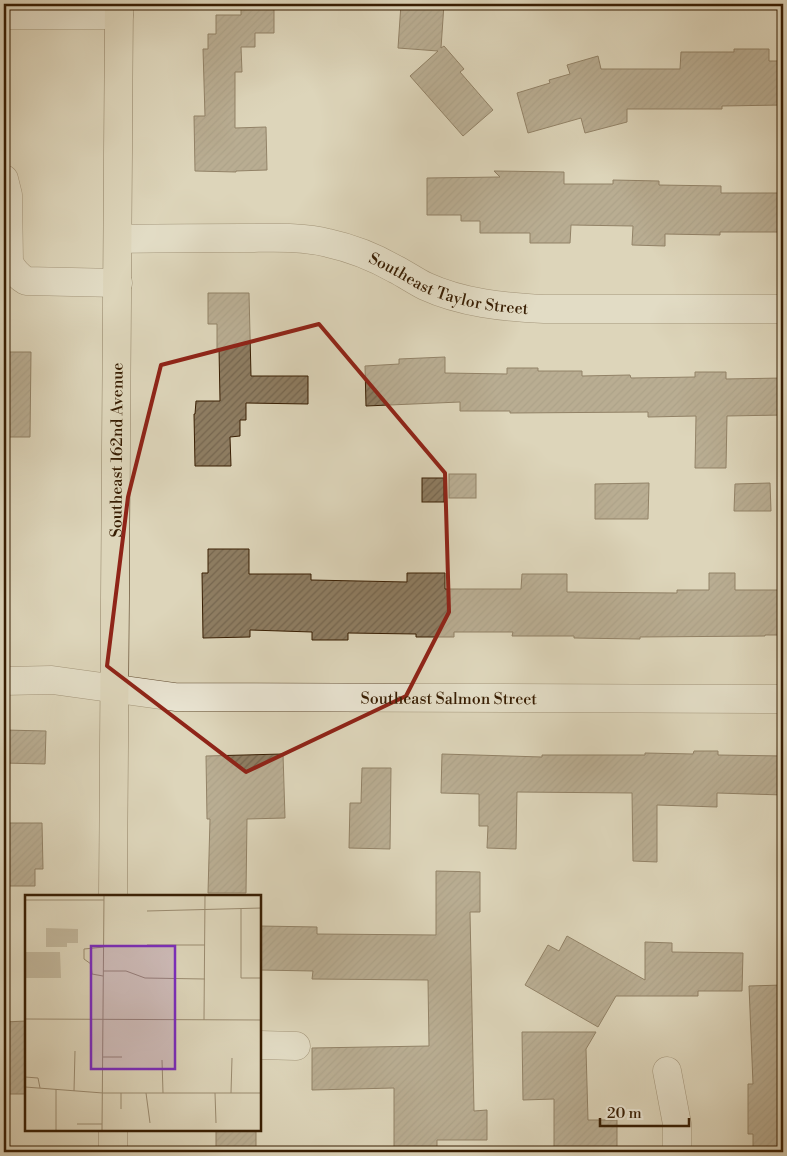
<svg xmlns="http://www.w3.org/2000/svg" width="787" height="1156" viewBox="0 0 787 1156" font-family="'Libre Bodoni',serif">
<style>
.building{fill:url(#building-hatch);stroke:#381e03}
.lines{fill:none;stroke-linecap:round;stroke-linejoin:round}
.minor-casing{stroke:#614c31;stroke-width:29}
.major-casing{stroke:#381e03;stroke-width:29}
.minor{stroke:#e9e4d2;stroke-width:28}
.major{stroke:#ddd5ba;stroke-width:28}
.marked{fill:none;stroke:#8f2418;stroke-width:4;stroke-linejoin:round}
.labels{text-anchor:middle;stroke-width:4;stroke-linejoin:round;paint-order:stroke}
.street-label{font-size:16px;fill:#381e03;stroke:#e9e4d2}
.inset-road{fill:none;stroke:#9b8c71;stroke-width:1}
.view{fill:#7b2cbf;fill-opacity:0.15;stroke:#7b2cbf;stroke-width:2.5}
.inset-edge{fill:none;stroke:#381e03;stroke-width:2.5}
</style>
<defs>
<pattern id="building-hatch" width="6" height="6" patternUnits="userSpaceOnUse" patternTransform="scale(1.25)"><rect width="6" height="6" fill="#8e7d62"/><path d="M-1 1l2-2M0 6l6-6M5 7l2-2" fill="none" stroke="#75664f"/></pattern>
</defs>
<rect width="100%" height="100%" fill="#ddd5ba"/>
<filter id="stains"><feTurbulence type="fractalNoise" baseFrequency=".004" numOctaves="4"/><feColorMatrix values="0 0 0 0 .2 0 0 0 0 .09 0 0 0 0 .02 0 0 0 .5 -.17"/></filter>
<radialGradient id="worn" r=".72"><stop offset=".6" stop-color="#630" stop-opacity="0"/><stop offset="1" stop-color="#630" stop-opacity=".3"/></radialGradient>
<!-- building -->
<g class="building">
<path d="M 401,4 L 444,4 L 441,48 L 444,46 L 464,69 L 460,72 L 493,110 L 463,136 L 410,76 L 438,51 L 398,48 Z"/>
<path d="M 274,8 L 274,33 L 255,33 L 255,47 L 241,47 L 242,72 L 235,72 L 235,128 L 266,127 L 267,170 L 236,171 L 236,172 L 195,171 L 194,116 L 205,116 L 203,49 L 208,49 L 208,34 L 216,34 L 216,15 L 241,15 L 241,9 Z"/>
<path d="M 734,49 L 769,49 L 769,61 L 783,61 L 783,105 L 722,106 L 722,109 L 627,109 L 627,122 L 585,133 L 581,118 L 528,133 L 517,93 L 550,83 L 549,80 L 570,74 L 567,65 L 598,56 L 601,69 L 680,69 L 681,52 L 734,52 Z"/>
<path d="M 494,171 L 564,172 L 564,184 L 613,184 L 613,180 L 659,181 L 659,185 L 721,186 L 721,193 L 783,193 L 783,232 L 720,232 L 720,235 L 665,234 L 665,246 L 632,245 L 633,226 L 571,225 L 570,243 L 530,243 L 530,233 L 480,233 L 480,221 L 461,221 L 461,215 L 427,215 L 427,178 L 500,177 Z"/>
<path d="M 208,293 L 249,293 L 251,376 L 308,376 L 308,404 L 246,403 L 246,420 L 240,420 L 240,436 L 230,437 L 231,466 L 195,466 L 194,414 L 195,414 L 196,401 L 220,401 L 219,348 L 217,349 L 217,324 L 208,324 Z"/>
<path d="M 4,352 L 31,352 L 30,437 L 4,437 Z"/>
<path d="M 445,357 L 445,373 L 507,374 L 507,368 L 538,368 L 538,371 L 582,371 L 582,376 L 630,375 L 631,378 L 695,377 L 695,372 L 726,372 L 726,379 L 783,378 L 783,415 L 727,416 L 726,468 L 695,468 L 696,416 L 648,417 L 648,412 L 510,413 L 510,411 L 460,411 L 460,402 L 366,406 L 365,366 L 399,364 L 399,359 Z"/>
<rect x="449" y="474" width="27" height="24"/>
<rect x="422" y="478" width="22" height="24"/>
<path d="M 649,483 L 648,519 L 595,519 L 595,484 Z"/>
<path d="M 770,483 L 771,511 L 734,511 L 735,484 Z"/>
<path d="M 208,549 L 249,549 L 249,574 L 311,574 L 311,580 L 407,582 L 407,573 L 445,573 L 445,589 L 521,589 L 522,574 L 567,574 L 567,592 L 677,593 L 677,590 L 709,590 L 709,573 L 735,573 L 735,590 L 783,590 L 783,635 L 765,635 L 765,636 L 640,637 L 640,639 L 574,638 L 574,636 L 512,636 L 513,632 L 454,632 L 454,637 L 416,637 L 416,634 L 348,633 L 348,640 L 312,640 L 312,632 L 250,630 L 250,637 L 203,638 L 202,573 L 208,573 Z"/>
<path d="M 4,730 L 46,731 L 45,764 L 4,763 Z"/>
<path d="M 694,751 L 718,751 L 718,755 L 783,756 L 783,795 L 717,793 L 717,807 L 657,805 L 657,862 L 633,861 L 632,793 L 517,792 L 516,849 L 487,848 L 488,826 L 479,826 L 479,794 L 441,793 L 442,754 L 542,757 L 542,755 L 645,755 L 645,753 L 693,754 Z"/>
<path d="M 283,754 L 285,818 L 247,819 L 246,893 L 208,893 L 210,819 L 207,819 L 206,756 Z"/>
<path d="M 362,768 L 391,768 L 390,849 L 349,848 L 350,803 L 361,803 Z"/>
<path d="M 4,823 L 42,823 L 43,869 L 35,869 L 35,886 L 4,886 Z"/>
<path d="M 436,871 L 480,872 L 480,912 L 470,912 L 474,1111 L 487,1110 L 487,1140 L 437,1140 L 437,1152 L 394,1152 L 394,1088 L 312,1090 L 312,1048 L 429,1046 L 428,980 L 312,979 L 313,971 L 260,970 L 260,926 L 317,927 L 317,934 L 436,935 Z"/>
<path d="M 567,936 L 645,980 L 645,942 L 672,943 L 672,952 L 743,953 L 742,991 L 698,991 L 698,996 L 616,996 L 598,1027 L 525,985 L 548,945 L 559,951 Z"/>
<path d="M 783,985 L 783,1152 L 753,1152 L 753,1134 L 748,1134 L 748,1084 L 753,1084 L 749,986 Z"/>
<path d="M 26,1021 L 26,1094 L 4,1094 L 4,1022 Z"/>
<path d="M 522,1032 L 596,1032 L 586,1049 L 588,1120 L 617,1120 L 617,1152 L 554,1152 L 554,1099 L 523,1100 Z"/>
<rect x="216" y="1130" width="40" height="22"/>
</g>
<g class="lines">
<!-- minor casing -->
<g class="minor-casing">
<g id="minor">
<path d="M 4,15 L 119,15"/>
<path d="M 4,179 L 8,195 L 9,262 C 13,271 18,276 26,281 L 118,283"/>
<path id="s1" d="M 118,239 C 160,238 202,238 244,238 C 271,238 301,236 328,243 C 351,248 374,257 395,269 C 405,274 415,281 425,286 C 462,303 503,307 544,309 L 783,309"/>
<path id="s2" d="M 4,681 L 52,680 L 175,697 L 783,699"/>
<path d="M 260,1045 L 296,1046"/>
<path d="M 667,1071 L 677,1124 L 677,1152"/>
</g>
</g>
<!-- major casing -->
<g class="major-casing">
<g id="major">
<path id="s3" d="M 113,896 L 119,4"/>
<path d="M 113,1152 L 113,1130"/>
</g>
</g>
<!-- minor -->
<use href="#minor" class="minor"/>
<!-- major -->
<use href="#major" class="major"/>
</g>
<!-- marked area -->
<path d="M0 0H787V1156H0ZM 319,324 L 445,473 L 449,612 L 406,696 L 246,772 L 107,666 L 128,497 L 161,365 Z" fill="#ddd5ba" fill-opacity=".55" fill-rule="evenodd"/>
<path class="marked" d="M 319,324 L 445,473 L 449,612 L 406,696 L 246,772 L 107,666 L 128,497 L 161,365 Z"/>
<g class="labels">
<!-- street labels -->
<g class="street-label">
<text dy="6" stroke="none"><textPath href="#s1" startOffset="339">Southeast Taylor Street</textPath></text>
<text dy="6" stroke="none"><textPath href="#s3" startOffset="446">Southeast 162nd Avenue</textPath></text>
<text dy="6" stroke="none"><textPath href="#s2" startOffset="446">Southeast Salmon Street</textPath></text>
</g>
</g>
<!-- overview -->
<g transform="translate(25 895)">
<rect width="236" height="236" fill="#ddd5ba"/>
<path d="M 21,33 L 53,34 L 53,48 L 42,48 L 42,52 L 21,52 ZM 0,57 L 35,57 L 36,83 L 0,83 Z" fill="#c1b69b"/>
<path class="inset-road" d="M 0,5 L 79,5M 216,13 L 216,83 L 237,83M 122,16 L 237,13M 122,50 L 180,50M 78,76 L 101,76 L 120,83 L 180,84M 78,81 L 67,79 L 66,69 L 59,64 L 59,54 L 79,52M 0,124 L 237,125M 179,125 L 180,0M 78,162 L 97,162M 137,165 L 138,198M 0,182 L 13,183 L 15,193M 0,192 L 78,198 L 237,198M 49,196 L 50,156M 121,198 L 125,228M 190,198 L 191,228M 206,198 L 207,163M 96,214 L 96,198M 52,229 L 77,229M 31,236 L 31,194M 77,236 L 79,0"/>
<path class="view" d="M 66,51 L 150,51 L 150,174 L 66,174 Z"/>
<rect width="236" height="236" class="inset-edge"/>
</g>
<!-- margin -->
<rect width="787" height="1156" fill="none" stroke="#ddd5ba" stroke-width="20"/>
<rect x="5" y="5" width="777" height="1146" fill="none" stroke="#381e03" stroke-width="2.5"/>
<rect x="10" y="10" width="767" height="1136" fill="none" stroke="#381e03"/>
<!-- scale -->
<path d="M600 1118v8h89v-8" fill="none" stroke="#381e03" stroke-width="2.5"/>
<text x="607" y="1118" font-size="15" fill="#381e03" stroke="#e9e4d2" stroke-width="4" paint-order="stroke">20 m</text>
<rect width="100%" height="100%" filter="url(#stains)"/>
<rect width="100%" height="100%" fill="url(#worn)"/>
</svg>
